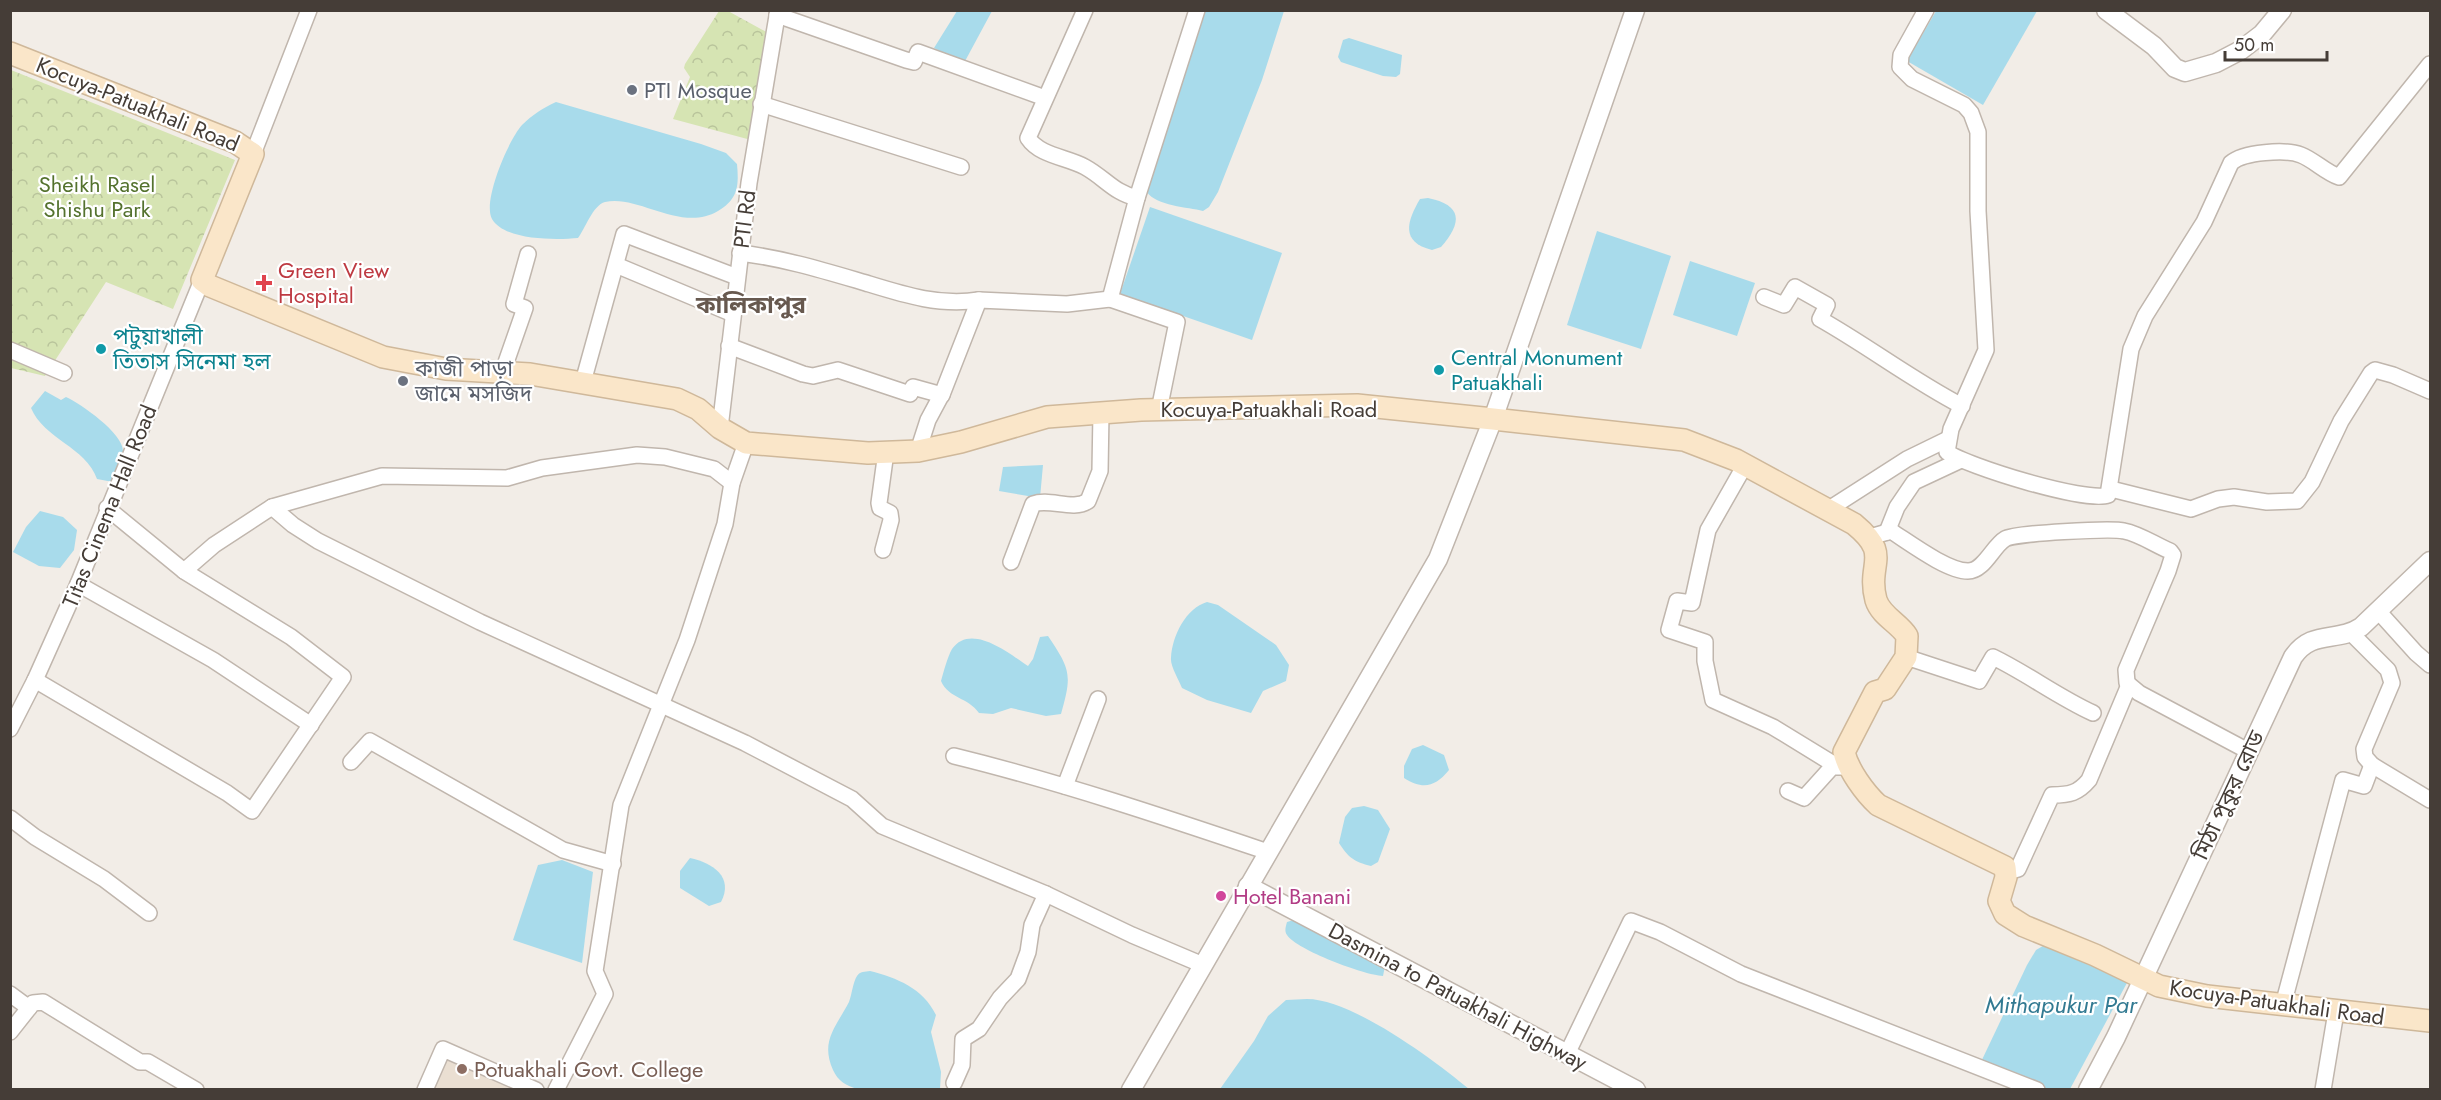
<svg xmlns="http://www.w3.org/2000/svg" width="2441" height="1100" viewBox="0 0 2441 1100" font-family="Jost,'Noto Sans Bengali',sans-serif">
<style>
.education{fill:#eadfd2}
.park{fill:url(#park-crowns)}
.water{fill:#a8dbeb}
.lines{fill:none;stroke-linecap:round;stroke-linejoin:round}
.minor-casing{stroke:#c0b6ad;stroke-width:18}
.tertiary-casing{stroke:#c0b6ad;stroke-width:21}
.secondary-casing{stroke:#cfb89a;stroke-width:24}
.minor{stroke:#fff;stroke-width:15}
.tertiary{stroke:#fff;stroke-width:18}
.secondary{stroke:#fae6c9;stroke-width:21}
.worship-dot{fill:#6b7280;stroke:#fff;stroke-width:2}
.health-dot{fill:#e0444e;stroke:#fff;stroke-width:2}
.culture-dot{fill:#0f9aa8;stroke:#fff;stroke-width:2}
.hotel-dot{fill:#d1479c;stroke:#fff;stroke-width:2}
.education-dot{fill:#8d6e63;stroke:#fff;stroke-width:2}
.labels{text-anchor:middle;stroke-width:4.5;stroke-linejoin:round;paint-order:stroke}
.worship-label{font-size:22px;fill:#5b616d;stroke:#fff;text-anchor:start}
.street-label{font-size:22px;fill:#453d37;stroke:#fff}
.park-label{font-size:22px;fill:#54722e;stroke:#fff}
.health-label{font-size:22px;fill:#be3a42;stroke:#fff;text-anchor:start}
.culture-label{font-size:22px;fill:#0d838f;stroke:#fff;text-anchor:start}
.hotel-label{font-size:22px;fill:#b23c85;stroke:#fff;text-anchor:start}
.education-label{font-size:22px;fill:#785e54;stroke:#fff;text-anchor:start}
.neighbourhood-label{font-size:24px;font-weight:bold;fill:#67594f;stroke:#fff}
.water-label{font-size:24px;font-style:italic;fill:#327a92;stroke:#fff}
</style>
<defs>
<pattern id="park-crowns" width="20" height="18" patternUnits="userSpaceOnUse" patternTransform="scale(1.5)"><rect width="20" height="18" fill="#d6e4b3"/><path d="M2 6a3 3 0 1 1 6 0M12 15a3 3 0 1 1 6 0" fill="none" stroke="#b9c49b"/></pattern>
</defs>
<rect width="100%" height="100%" fill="#f2ede7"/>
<!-- education -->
<path class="education" d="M 443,1049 L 536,1090 L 426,1090 Z"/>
<!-- park -->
<g class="park">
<path d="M 719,11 L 728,11 L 770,34 L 751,140 L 673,119 L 690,77 L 684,68 L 685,64 Z"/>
<path d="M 11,70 L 235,160 L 173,309 L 106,282 L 45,376 L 11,368 Z"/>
</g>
<!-- water -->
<g class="water">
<path d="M 957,11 L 992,11 L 964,63 L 934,48 Z"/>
<path d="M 1199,11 L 1284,11 L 1262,80 L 1218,192 L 1209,207 L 1203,211 C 1188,207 1156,206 1147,192 Z"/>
<path d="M 1936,11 L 2037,11 L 1983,105 L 1907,61 Z"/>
<path d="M 1349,38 L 1402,55 L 1400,74 L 1396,77 L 1383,76 L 1341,62 L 1338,57 L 1343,40 Z"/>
<path d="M 556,102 L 701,144 L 726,153 L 737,164 C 739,186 738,199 718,211 C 681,233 638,194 605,202 C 593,205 585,229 578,238 C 557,240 505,241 492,219 C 482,201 509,139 522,125 C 532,115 543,108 556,102 Z"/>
<path d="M 1428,198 C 1462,205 1463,222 1441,247 L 1432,250 C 1400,242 1407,221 1420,199 Z"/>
<path d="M 1150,207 L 1282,253 L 1252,340 L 1120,294 Z"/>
<path d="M 1597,231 L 1671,256 L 1641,349 L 1567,325 Z"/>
<path d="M 1690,261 L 1755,283 L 1737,336 L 1673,315 Z"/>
<path d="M 45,391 L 61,400 L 66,397 C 81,404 123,433 123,451 C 123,460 116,473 113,482 L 97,479 C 86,447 44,439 31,408 Z"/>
<path d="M 1043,465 L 1040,498 L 999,491 L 1003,467 Z"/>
<path d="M 40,511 L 63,517 L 77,530 L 74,550 L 60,568 L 39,566 L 13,552 L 26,527 Z"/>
<path d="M 1207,602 L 1218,605 L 1276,645 L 1289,665 L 1286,681 L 1263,691 L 1251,713 L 1207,700 L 1182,688 C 1179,680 1170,666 1171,658 C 1172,636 1186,608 1207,602 Z"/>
<path d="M 1048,636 C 1071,670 1072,675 1061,714 L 1046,716 L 1011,708 L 993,714 L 979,713 C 968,697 949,699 941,681 C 944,671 947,658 952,649 C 971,622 1010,654 1028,666 L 1033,659 L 1040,637 Z"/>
<path d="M 1423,745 L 1444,755 L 1449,770 C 1435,787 1423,790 1404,778 L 1404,766 L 1412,749 Z"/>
<path d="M 1364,806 L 1378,810 L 1390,829 L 1378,862 L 1371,866 C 1354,862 1348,857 1339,843 L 1345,817 L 1352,808 Z"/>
<path d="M 690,858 C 713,863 734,877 721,902 L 709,906 L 680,888 L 680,871 Z"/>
<path d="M 562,860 L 593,872 L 582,963 L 513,940 L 538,865 Z"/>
<path d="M 1297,919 L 1385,966 L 1383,976 C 1364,975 1297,950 1287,935 C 1284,931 1286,926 1287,922 Z"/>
<path d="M 2048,943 L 2128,981 L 2070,1089 L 2041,1089 L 1980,1064 L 2027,965 L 2036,950 Z"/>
<path d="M 870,971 C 897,978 923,988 936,1015 L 931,1032 L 941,1072 L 940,1089 L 858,1089 C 846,1086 838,1081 833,1070 C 820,1041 836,1027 849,1002 C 852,994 853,982 857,976 C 860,971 865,972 870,971 Z"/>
<path d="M 1307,999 C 1352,999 1434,1060 1469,1089 L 1220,1089 L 1254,1041 L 1268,1016 L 1286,1000 Z"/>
</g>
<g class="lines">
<!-- minor casing -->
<g class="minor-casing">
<g id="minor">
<path d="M 1085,10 L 1028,138 C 1040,156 1067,157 1085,167 C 1105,178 1114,193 1137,198"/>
<path d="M 1926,10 L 1901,55 L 1900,67 L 1912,79 L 1964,105 L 1971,113 L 1978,132 L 1978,211 L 1986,350 L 1951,429 L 1947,452 C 1966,466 2086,503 2108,495 L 2131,349 L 2145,316 L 2204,222 L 2231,163 C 2243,152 2286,149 2301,155 C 2314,160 2325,172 2339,177 L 2430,64"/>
<path d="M 777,15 L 906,60 L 914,62 L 918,52 L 1045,98"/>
<path d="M 761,104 L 961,167"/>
<path d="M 253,154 L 309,10"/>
<path d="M 740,253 C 783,258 825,271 866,283 C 905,295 939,306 979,300"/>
<path d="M 616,265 L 733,314"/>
<path d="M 1764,297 L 1784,305 L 1795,287 L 1827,305 L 1820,319 C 1868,346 1912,380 1962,406"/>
<path d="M 729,346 L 803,374 L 813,376 L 838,370 L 910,394 L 913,387 L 942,395"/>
<path d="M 10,350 L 64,373"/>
<path d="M 503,371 L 525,308 L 514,304 L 528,254"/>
<path d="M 583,382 L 624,234 L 737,277"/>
<path d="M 1159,410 L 1177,322 L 1110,299 L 1137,198 L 1197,10"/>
<path d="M 720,428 L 749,183 L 778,10"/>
<path d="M 918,451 L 928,420 L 943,392 L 979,300 L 1067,304 L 1110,299"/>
<path d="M 1745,465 L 1708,530 L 1692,603 L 1677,601 L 1669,630 L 1705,642 L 1705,661 L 1713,700 L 1773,727 L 1835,765"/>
<path d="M 2111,489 L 2191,509 L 2218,499 L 2234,497 L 2267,502 L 2297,501 L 2312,482 L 2341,421 L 2371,373 L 2375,370 L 2393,375 L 2430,391"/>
<path d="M 272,507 L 293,525 L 318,541 L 480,622 L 745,743 L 852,799 L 882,826 L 1046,894 L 1132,935 L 1203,965"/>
<path d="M 1829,509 L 1907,459 L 1948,439"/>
<path d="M 1887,532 L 1897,507 L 1914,482 L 1961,460"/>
<path d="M 1870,537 L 1891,531 C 1910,543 1947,571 1968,571 C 1984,571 1993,546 2005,539 C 2015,533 2112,528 2124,531 C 2140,534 2155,545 2170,551 L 2173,555 L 2168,571 L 2126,670 L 2127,683 L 2139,693 L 2248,751"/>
<path d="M 883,550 L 891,520 L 890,513 L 880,508 L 879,503 L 886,452"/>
<path d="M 1011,562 L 1033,504 C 1050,498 1073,511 1088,501 L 1100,471 L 1101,413"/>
<path d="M 184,571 L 214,545 L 272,507 L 382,476 L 507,478 L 542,468 L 637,455 L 665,457 L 714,469 L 732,483"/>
<path d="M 78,584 L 213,660 L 311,725"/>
<path d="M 2379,612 L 2416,653 L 2430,665"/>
<path d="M 2351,633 L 2388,670 L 2392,683 L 2364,749 L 2365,757 L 2372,765 L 2430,800"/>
<path d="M 1906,657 L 1979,681 L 1993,657 C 2028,674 2058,697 2093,713"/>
<path d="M 35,680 L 227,793 L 252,811 L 343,677 L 291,637 L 184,571 L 107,508"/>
<path d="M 10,729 L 35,680 L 78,584 L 202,280"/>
<path d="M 954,756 C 1060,782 1164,817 1268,852"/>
<path d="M 351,762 L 370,741 L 563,850 L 613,864"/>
<path d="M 1065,786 L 1098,699"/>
<path d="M 1788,791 L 1804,798 L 1832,767 L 1843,767"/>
<path d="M 10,818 L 35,837 L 104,879 L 149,913"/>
<path d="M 2007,872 L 2018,869 L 2052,795 C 2070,795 2078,793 2089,780 L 2129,685"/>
<path d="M 10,994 L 29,1008 L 33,1003 L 43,1002 L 140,1062 L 148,1062 L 196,1090"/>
<path d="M 2283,1005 L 2343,780 L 2364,786 L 2372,765"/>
<path d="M 10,1032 L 29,1008"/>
<path d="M 1567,1054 L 1631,921 L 1660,932 L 1741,974 L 2037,1090"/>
<path d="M 954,1083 L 962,1065 L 963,1039 L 979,1029 L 1000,998 L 1018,979 L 1028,952 L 1032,925 L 1046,894"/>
<path d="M 425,1090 L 443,1049 L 536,1090"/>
<path d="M 556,1090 L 605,994 L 595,971 L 621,805 L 687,640 L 725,524 L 732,483 L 746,443"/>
<path d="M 2323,1090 L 2336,1012"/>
</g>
</g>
<!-- tertiary casing -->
<g class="tertiary-casing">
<g id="tertiary">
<path d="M 2106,10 L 2154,46 L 2175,68 L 2185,72 L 2216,63 L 2241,50 L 2262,34 L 2282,10"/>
<path d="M 1248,886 L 1636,1090"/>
<path d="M 1131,1090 L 1438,559 L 1493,419 L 1635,10"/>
<path d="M 2088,1090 L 2116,1037 L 2293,657 C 2312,629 2337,643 2361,627 L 2430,561"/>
</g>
</g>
<!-- secondary casing -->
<g class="secondary-casing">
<path id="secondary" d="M 10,53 L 235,142 L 253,154 L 202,280 L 210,286 L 383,357 L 446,369 L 530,374 L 677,399 L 698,409 L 720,428 L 746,443 L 868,453 L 918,451 L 961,442 L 1047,417 L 1141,410 L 1357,405 L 1493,419 L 1684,440 L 1736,460 L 1854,524 C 1893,556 1866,562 1876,600 C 1881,616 1899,623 1907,636 L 1906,657 L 1885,689 L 1875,692 L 1844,752 C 1848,770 1865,793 1878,805 L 2005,867 L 2006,877 L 1999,901 L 2005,914 L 2024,926 L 2095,955 L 2159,986 L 2207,996 L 2430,1021"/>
</g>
<!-- minor -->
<use href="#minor" class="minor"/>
<!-- tertiary -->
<use href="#tertiary" class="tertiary"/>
<!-- secondary -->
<use href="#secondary" class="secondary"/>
</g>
<!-- markers -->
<g class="worship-dot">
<circle cx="632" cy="90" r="6"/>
<circle cx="403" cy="381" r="6"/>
</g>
<path class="health-dot" d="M261 274h6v6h6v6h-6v6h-6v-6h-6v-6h6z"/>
<g class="culture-dot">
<circle cx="101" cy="349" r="6"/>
<circle cx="1439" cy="370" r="6"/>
</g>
<circle class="hotel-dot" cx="1221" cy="896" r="6"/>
<circle class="education-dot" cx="462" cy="1069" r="6"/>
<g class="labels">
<!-- worship labels -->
<g class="worship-label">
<text x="644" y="98">PTI Mosque</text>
<text x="415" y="376">কাজী পাড়া<tspan x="415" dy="25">জামে মসজিদ</tspan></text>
</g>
<!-- street labels -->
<g class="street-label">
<text transform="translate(138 104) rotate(22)" y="8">Kocuya-Patuakhali Road</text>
<text transform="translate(744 219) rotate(-83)" y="8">PTI Rd</text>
<text x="1269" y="417">Kocuya-Patuakhali Road</text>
<text transform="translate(109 506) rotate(-68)" y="8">Titas Cinema Hall Road</text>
<text transform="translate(2228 795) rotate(-65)" y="8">মিঠা পুকুর রোড</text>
<text transform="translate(1458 996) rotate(28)" y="8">Dasmina to Patuakhali Highway</text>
<text transform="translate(2277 1002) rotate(8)" y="8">Kocuya-Patuakhali Road</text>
</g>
<!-- park labels -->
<g class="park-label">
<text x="97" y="192">Sheikh Rasel<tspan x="97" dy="25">Shishu Park</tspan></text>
</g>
<!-- health labels -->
<g class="health-label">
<text x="278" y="278">Green View<tspan x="278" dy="25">Hospital</tspan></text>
</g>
<!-- culture labels -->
<g class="culture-label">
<text x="113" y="344">পটুয়াখালী<tspan x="113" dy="25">তিতাস সিনেমা হল</tspan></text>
<text x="1451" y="365">Central Monument<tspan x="1451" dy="25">Patuakhali</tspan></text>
</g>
<!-- hotel labels -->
<g class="hotel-label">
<text x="1233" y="904">Hotel Banani</text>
</g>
<!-- education labels -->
<g class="education-label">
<text x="474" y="1077">Potuakhali Govt. College</text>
</g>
<!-- neighbourhood labels -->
<g class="neighbourhood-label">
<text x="751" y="313">কালিকাপুর</text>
</g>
<!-- water labels -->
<g class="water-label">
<text x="2061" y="1013">Mithapukur Par</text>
</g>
</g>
<!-- border -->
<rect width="2441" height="1100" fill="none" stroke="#453d37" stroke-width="24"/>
<!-- scale -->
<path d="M2225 51v9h102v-9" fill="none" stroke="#453d37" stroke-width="3"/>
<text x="2234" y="51" font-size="18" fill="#453d37" stroke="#ffffff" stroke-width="4.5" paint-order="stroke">50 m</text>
</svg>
